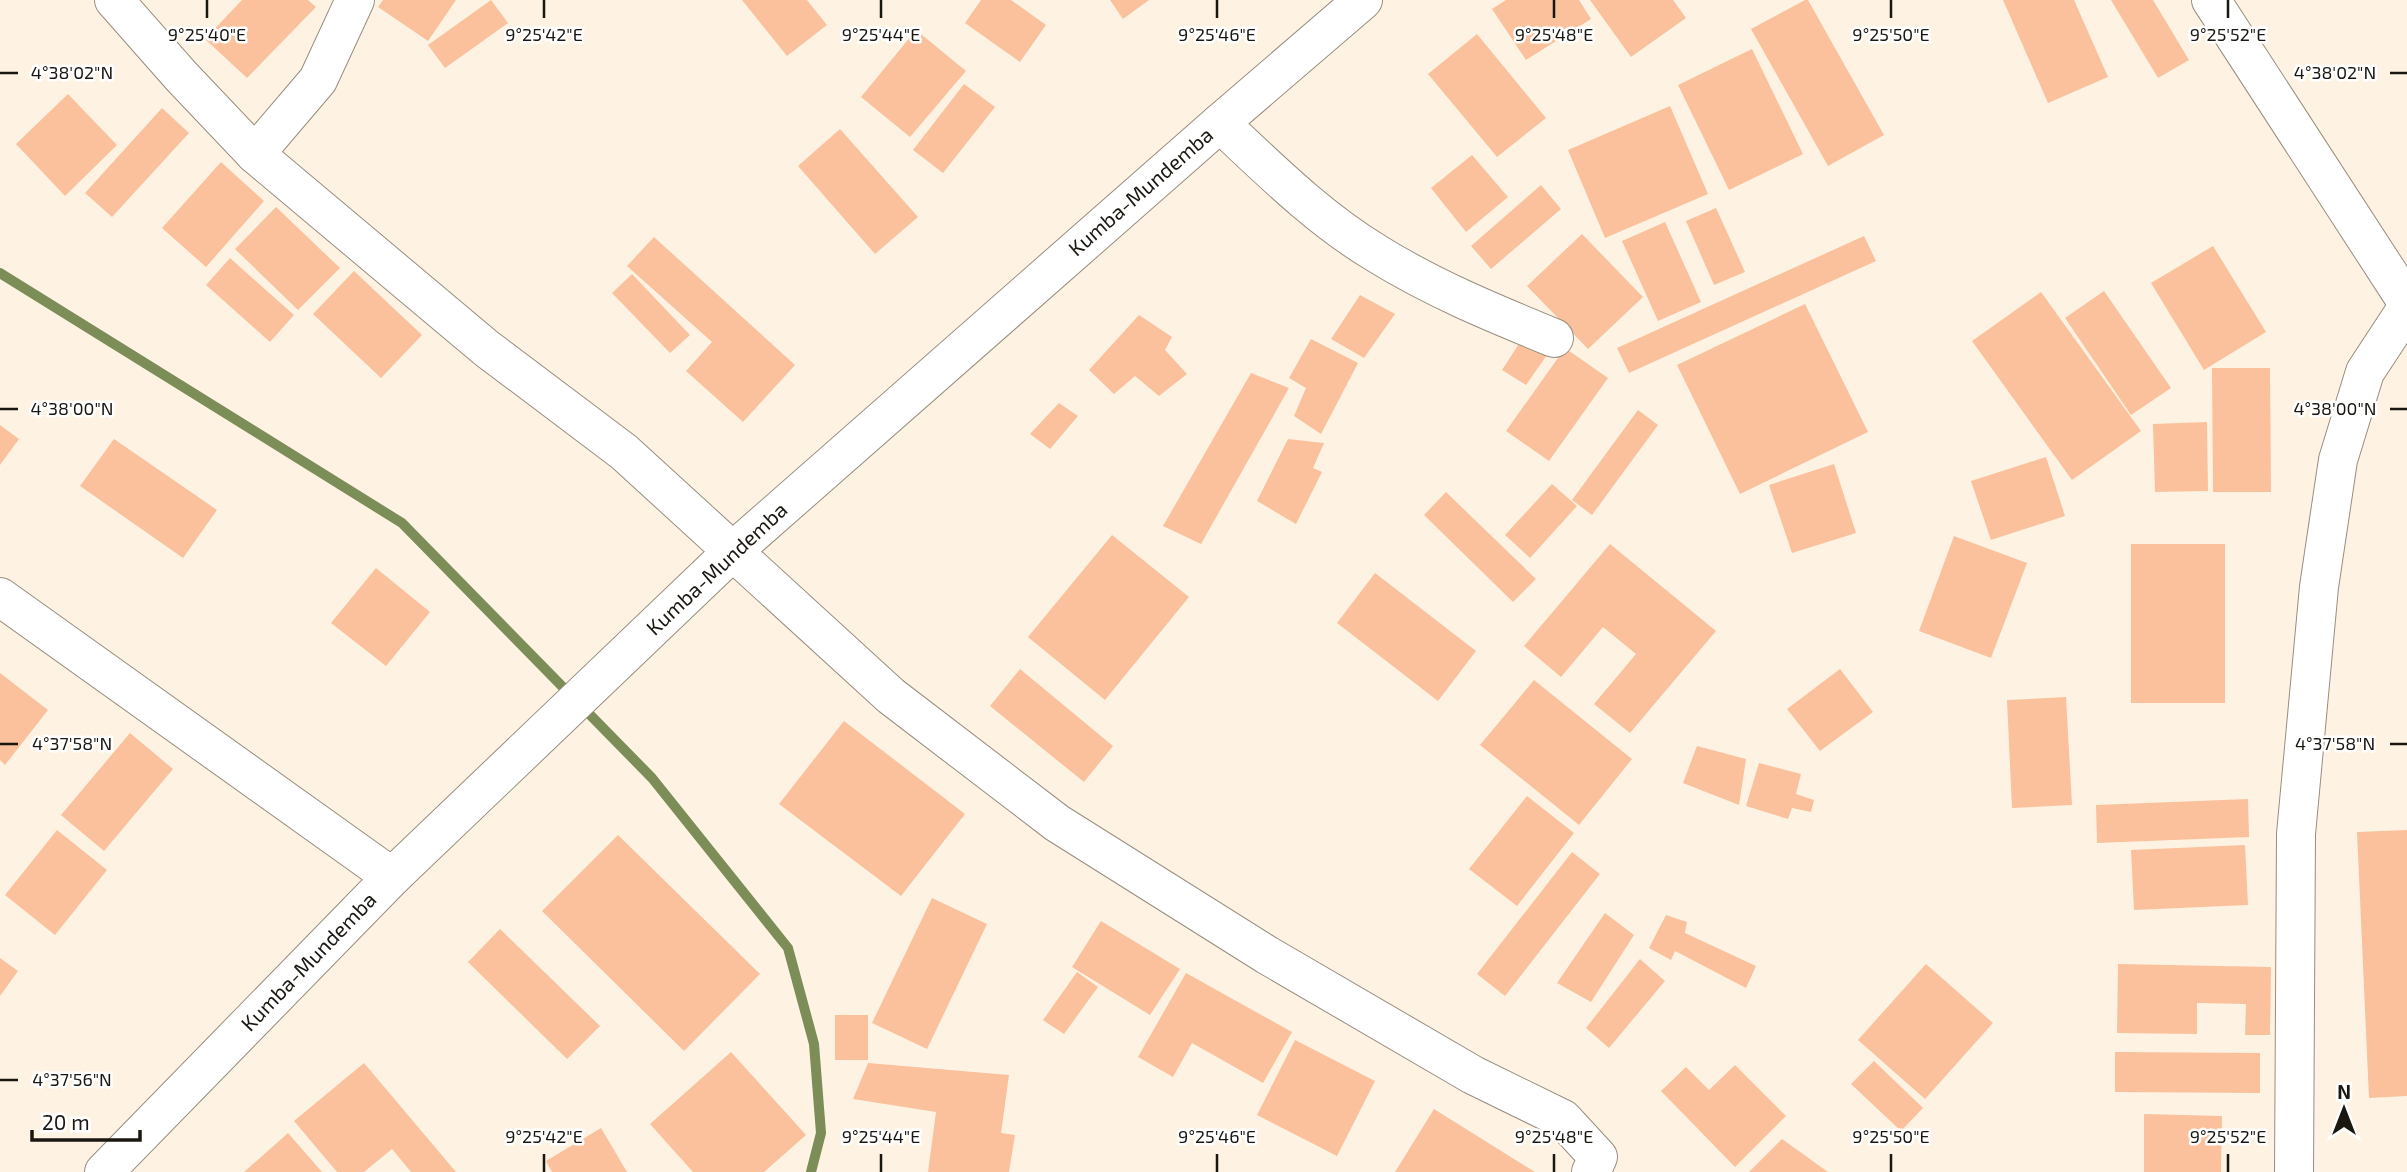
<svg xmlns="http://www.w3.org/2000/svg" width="2407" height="1172" viewBox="0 0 2407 1172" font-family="'Exo 2',sans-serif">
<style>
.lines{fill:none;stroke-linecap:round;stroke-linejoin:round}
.stream{stroke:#7c8d58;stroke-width:10}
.building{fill:#fac19c}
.street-casing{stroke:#988d7f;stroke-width:40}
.secondary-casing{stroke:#988d7f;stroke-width:40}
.highway-casing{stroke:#988d7f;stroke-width:40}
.street{stroke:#fff;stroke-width:38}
.secondary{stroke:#fff;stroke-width:38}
.highway{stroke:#fff;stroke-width:38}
.ticks{fill:none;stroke:#1a1711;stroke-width:2.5}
.labels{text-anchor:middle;stroke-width:5;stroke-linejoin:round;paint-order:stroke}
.street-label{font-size:21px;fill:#1a1711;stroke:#fff}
.ticks-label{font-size:18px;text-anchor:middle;fill:#1a1711;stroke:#fff;stroke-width:5;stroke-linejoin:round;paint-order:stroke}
</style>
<rect width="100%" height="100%" fill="#fef3e3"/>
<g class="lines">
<!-- stream -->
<path class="stream" d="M 0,273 L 402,523 L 652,778 L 788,948 L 814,1044 L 821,1133 L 811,1172"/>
</g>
<!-- building -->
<g class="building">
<path d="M 242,0 L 308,0 L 316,7 L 247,78 L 205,39 Z"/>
<path d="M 383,0 L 456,0 L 428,41 L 378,7 Z"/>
<path d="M 491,0 L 508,23 L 445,68 L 428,45 Z"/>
<path d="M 742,0 L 807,0 L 827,25 L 787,56 Z"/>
<path d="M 981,0 L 1011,0 L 1046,25 L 1020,62 L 965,23 Z"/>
<path d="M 1110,0 L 1149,0 L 1123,19 Z"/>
<path d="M 1506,0 L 1579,0 L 1591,19 L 1526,60 L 1492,9 Z"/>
<path d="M 1590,0 L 1673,0 L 1686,18 L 1631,57 Z"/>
<path d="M 1805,0 L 1808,0 L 1884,135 L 1828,166 L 1751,29 Z"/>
<path d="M 2003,0 L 2074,0 L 2108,77 L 2048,103 Z"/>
<path d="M 2111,0 L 2153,0 L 2189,60 L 2158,78 Z"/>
<path d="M 916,30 L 966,71 L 910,137 L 861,97 Z"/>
<path d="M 1477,34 L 1546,118 L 1497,157 L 1428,74 Z"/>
<path d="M 1752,49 L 1803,154 L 1729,190 L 1678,85 Z"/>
<path d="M 964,84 L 995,107 L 943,173 L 913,150 Z"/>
<path d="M 68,94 L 117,145 L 65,196 L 16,144 Z"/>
<path d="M 1670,106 L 1708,194 L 1605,238 L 1568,150 Z"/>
<path d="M 162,108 L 189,133 L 112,217 L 85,193 Z"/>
<path d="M 840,129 L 918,217 L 875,254 L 798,166 Z"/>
<path d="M 1472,155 L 1508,197 L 1466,232 L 1431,188 Z"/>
<path d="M 221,162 L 264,201 L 206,267 L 162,228 Z"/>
<path d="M 1541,185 L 1561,209 L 1491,269 L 1471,246 Z"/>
<path d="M 276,207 L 340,268 L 298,310 L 235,249 Z"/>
<path d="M 1716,208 L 1745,272 L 1714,285 L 1686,221 Z"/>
<path d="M 1665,222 L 1701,302 L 1658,321 L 1622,241 Z"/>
<path d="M 1582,234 L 1643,297 L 1588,349 L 1527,286 Z"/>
<path d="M 1864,236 L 1876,261 L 1629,373 L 1617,348 Z"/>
<path d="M 654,237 L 795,365 L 743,422 L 686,371 L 712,342 L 627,266 Z"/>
<path d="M 2213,246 L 2266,332 L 2204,370 L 2151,283 Z"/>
<path d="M 230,258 L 294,315 L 270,342 L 206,285 Z"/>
<path d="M 354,271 L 422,335 L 381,378 L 313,314 Z"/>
<path d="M 632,274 L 690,335 L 670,353 L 612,293 Z"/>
<path d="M 2104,291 L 2171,388 L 2131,415 L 2065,318 Z"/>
<path d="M 2041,292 L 2141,431 L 2072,480 L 1972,341 Z"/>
<path d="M 1360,295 L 1395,314 L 1364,358 L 1331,339 Z"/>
<path d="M 1805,304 L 1868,432 L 1740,494 L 1677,365 Z"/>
<path d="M 1139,315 L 1172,337 L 1165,350 L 1187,374 L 1159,396 L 1135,376 L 1114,394 L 1089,370 Z"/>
<path d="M 1311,339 L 1358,363 L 1321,434 L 1294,416 L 1306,388 L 1289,378 Z"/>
<path d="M 1522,339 L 1547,355 L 1526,385 L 1502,370 Z"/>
<path d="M 1565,348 L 1608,378 L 1549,461 L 1506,431 Z"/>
<path d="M 2212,368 L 2270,368 L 2271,492 L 2213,492 Z"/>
<path d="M 1251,373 L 1289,388 L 1201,544 L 1163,526 Z"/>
<path d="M 1059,403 L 1078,416 L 1050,449 L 1030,434 Z"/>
<path d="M 1638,410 L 1658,425 L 1592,515 L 1572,500 Z"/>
<path d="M 2207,422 L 2208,491 L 2155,492 L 2153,424 Z"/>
<path d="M 0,425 L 19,439 L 0,465 Z"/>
<path d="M 114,439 L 217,510 L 183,558 L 80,486 Z"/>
<path d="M 1288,439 L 1324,443 L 1313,468 L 1322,472 L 1296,524 L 1257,501 Z"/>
<path d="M 2046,457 L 2065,516 L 1991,540 L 1971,481 Z"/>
<path d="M 1834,464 L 1856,533 L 1792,553 L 1769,485 Z"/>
<path d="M 1552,484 L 1577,506 L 1530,558 L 1505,535 Z"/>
<path d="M 1446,492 L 1536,579 L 1513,602 L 1424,515 Z"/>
<path d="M 1112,535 L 1189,597 L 1105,700 L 1028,637 Z"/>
<path d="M 1954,536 L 2027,563 L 1991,658 L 1919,631 Z"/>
<path d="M 1610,544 L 1716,631 L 1630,733 L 1594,704 L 1636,654 L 1603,627 L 1561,677 L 1524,646 Z"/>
<rect x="2131" y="544" width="94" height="159"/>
<path d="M 376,568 L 430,612 L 386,666 L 331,623 Z"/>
<path d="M 1375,573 L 1476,651 L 1438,701 L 1337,623 Z"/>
<path d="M 1020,669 L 1113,746 L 1084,782 L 990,706 Z"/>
<path d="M 1840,669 L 1873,712 L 1820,751 L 1787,709 Z"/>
<path d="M 0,673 L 48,710 L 5,765 L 0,760 Z"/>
<path d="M 1534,680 L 1632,759 L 1579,825 L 1480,745 Z"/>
<path d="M 2066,697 L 2072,805 L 2012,808 L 2007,700 Z"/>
<path d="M 844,721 L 965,814 L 901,896 L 779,804 Z"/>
<path d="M 130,733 L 173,769 L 104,851 L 61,815 Z"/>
<path d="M 1697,746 L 1746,759 L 1739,805 L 1683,783 Z"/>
<path d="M 1759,763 L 1801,774 L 1796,794 L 1814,800 L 1811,812 L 1792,808 L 1788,819 L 1746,806 Z"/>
<path d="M 1527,796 L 1574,833 L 1517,906 L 1469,869 Z"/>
<path d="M 2248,799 L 2249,837 L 2097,843 L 2096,805 Z"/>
<path d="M 57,830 L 107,870 L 55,935 L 5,895 Z"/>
<path d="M 2407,830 L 2407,1096 L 2369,1098 L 2357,832 Z"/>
<path d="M 618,835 L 760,974 L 684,1051 L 542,911 Z"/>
<path d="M 2245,845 L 2248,905 L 2134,910 L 2131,850 Z"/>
<path d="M 1572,852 L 1600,874 L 1505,996 L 1477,974 Z"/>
<path d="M 932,898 L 987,924 L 927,1049 L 872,1023 Z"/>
<path d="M 1605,913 L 1634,935 L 1591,1002 L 1557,983 Z"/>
<path d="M 1666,915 L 1687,922 L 1685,933 L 1756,966 L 1746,988 L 1675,951 L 1671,960 L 1649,948 Z"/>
<path d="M 1101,921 L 1180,969 L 1150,1015 L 1072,967 Z"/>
<path d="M 500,929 L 600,1026 L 567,1059 L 468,962 Z"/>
<path d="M 0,958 L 18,971 L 0,996 Z"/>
<path d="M 1640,959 L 1665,981 L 1609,1048 L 1586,1028 Z"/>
<path d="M 1926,964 L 1993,1023 L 1925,1099 L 1858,1040 Z"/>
<path d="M 2118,964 L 2271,967 L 2270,1035 L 2245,1035 L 2246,1004 L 2197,1003 L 2197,1034 L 2117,1033 Z"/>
<path d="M 1077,972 L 1098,987 L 1064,1034 L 1043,1020 Z"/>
<path d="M 1186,973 L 1292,1032 L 1263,1083 L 1192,1043 L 1173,1077 L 1138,1057 Z"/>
<rect x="835" y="1015" width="33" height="45"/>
<path d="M 1295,1040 L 1375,1081 L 1337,1156 L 1257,1115 Z"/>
<path d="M 731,1052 L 806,1135 L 764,1172 L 693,1172 L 650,1124 Z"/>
<path d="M 2115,1052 L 2260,1053 L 2260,1093 L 2115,1092 Z"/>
<path d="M 1874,1061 L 1923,1108 L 1901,1131 L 1851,1084 Z"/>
<path d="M 364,1063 L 456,1172 L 411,1172 L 392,1149 L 364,1172 L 337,1172 L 294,1121 Z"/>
<path d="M 868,1063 L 1009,1075 L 1001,1133 L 1015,1135 L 1009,1172 L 928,1172 L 936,1112 L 853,1099 Z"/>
<path d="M 1735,1065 L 1786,1116 L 1735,1167 L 1661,1091 L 1686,1067 L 1709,1090 Z"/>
<path d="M 1434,1109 L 1535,1172 L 1395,1172 Z"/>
<path d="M 2144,1114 L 2222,1116 L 2221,1172 L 2144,1172 Z"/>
<path d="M 601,1128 L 627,1172 L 552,1172 L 546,1161 Z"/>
<path d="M 288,1133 L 322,1172 L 244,1172 Z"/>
<path d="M 1782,1139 L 1828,1172 L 1749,1172 Z"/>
</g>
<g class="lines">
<!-- street casing -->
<g class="street-casing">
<g id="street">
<path d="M 114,0 L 181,76 L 255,154 L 486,348 L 624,452 L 891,696 L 1057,823 L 1267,955 L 1473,1075 L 1563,1119 L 1598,1157 L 1591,1172"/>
<path d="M 1220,123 C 1269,169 1318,218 1376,253 C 1432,288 1493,313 1554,338"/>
<path d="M 255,154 L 318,80 L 355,0"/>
<path d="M 0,597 L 392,877"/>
<path d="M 2294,1172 L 2296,834 L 2319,587 L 2338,460 L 2365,372 L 2407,308"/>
</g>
</g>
<!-- secondary casing -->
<g class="secondary-casing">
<path id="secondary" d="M 2211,0 L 2407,302"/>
</g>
<!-- highway casing -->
<g class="highway-casing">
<path id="highway" d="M 104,1172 L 392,877 L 733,551 L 1220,123 L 1363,0"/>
</g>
<!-- street -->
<use href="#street" class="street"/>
<!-- secondary -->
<use href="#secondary" class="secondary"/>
<!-- highway -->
<use href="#highway" class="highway"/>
</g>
<!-- ticks -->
<path class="ticks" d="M 207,0 L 207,18M 544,0 L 544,18M 881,0 L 881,18M 1217,0 L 1217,18M 1554,0 L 1554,18M 1891,0 L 1891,18M 2228,0 L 2228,18M 0,73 L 18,73M 2390,73 L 2407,73M 0,409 L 18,409M 2390,409 L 2407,409M 0,744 L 18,744M 2390,744 L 2407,744M 0,1080 L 18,1080M 544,1154 L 544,1172M 881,1154 L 881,1172M 1217,1154 L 1217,1172M 1554,1154 L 1554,1172M 1891,1154 L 1891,1172M 2228,1154 L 2228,1172"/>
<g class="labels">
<!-- street labels -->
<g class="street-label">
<text transform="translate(1141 192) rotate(-41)" y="7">Kumba-Mundemba</text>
<text transform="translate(717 569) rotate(-43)" y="7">Kumba-Mundemba</text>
<text transform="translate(309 962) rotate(-46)" y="7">Kumba-Mundemba</text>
</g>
</g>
<g class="ticks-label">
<text x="207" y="41">9°25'40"E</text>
<text x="544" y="41">9°25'42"E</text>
<text x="881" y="41">9°25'44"E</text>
<text x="1217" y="41">9°25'46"E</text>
<text x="1554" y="41">9°25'48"E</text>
<text x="1891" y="41">9°25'50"E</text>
<text x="2228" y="41">9°25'52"E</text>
<text x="72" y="79">4°38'02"N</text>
<text x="2335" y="79">4°38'02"N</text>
<text x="72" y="415">4°38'00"N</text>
<text x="2335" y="415">4°38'00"N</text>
<text x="72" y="750">4°37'58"N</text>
<text x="2335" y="750">4°37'58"N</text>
<text x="72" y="1086">4°37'56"N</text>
<text x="544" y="1143">9°25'42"E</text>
<text x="881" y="1143">9°25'44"E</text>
<text x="1217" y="1143">9°25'46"E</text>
<text x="1554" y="1143">9°25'48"E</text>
<text x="1891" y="1143">9°25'50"E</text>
<text x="2228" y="1143">9°25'52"E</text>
</g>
<!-- north arrow -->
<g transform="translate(2344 1109)" stroke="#ffffff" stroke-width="5" paint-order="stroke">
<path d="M0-5L12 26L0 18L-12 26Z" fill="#1a1711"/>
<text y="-10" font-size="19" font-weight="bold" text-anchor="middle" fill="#1a1711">N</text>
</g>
<!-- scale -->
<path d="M32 1130v10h108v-10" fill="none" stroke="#1a1711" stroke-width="3.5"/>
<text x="42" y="1130" font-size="21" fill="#1a1711" stroke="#ffffff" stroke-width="5" paint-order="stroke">20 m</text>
</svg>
